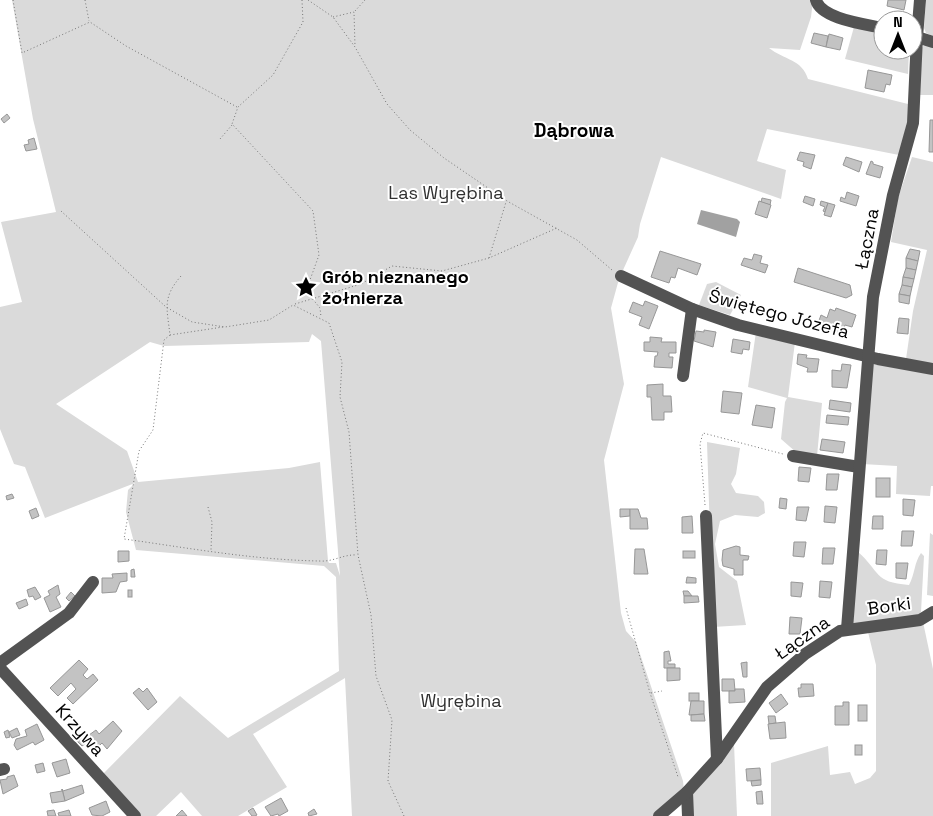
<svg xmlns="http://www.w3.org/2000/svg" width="933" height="816" viewBox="0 0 933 816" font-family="'Space Grotesk',sans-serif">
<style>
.green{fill:#dadada;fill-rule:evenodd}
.water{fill:#a1a1a1}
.building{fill:#c3c3c3;stroke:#979797}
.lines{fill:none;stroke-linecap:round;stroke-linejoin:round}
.path{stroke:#757575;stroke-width:1;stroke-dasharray:1 2.5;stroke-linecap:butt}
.minor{stroke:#535353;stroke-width:12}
.labels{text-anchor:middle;stroke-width:4;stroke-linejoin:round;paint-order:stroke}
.park-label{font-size:18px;fill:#313131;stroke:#fff}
.street-label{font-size:18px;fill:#000;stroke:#fff}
.poi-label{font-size:18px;font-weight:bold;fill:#000;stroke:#fff;text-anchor:start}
.neighbourhood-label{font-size:19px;font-weight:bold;fill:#000;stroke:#fff}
</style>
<rect width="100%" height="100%" fill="#fff"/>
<!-- green -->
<g class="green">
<path d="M 12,0 L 813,0 L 811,17 L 800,50 L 769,48 C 784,60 802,59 808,79 L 908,104 L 909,115 L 899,155 L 767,129 L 757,161 L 786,170 L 781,199 L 661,157 L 640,224 L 638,237 L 619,279 L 611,308 L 624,384 L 604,460 L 621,613 L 626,631 L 636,642 L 683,781 L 684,790 L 654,816 L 352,816 L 345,678 L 253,734 L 287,787 L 238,816 L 202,816 L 181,792 L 156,816 L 140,816 L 102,775 L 180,696 L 228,738 L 339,671 L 336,577 L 324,566 L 136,550 L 126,512 L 128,490 L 135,483 L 45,518 L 25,467 L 14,464 L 0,429 L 0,307 L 22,302 L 1,222 L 56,212 L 33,119 ZM 312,334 L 321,341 L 340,576 L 336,563 L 329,563 L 328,561 L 320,462 L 289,468 L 138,482 L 127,451 L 56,404 L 150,342 L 164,346 L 309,342 Z"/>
<path d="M 926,0 L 933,0 L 933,36 L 926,33 L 924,28 Z"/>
<path d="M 854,27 L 883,33 L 883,50 L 909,50 L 908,74 L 845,59 Z"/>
<path d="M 924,45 L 933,46 L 933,95 L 919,95 L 919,51 Z"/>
<path d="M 912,157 L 933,162 L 933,364 L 906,359 L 913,311 L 927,250 L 891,242 L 898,198 Z"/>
<path d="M 716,282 L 741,295 L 730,315 L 699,305 L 707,284 Z"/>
<path d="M 756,332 L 795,342 L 788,397 L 822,403 L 817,456 L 797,453 L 781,439 L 785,402 L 787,398 L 748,387 Z"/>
<path d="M 870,360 L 933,375 L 933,486 L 931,486 L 930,496 L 896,494 L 897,466 L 862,464 Z"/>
<path d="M 707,442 L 740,448 L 736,474 L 731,484 L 736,493 L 758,496 L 764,502 L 765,513 L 758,517 L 735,515 L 720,521 L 715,544 L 719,567 L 737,581 L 746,625 L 713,627 Z"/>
<path d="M 930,533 L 933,535 L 933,596 L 927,595 Z"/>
<path d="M 857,551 C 881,572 873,582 909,585 C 915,574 914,563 921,553 L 924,556 L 921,612 L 918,616 L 853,625 Z"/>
<path d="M 923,622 L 933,669 L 933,816 L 771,816 L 771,763 L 828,746 L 830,775 L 850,772 L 855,784 L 870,778 L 876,771 L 876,665 L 868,632 Z"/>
<path d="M 734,744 L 737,816 L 691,816 L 690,796 Z"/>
</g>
<!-- water -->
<path class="water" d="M 701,210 L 737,219 L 740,222 L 736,237 L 697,224 Z"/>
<!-- building -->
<g class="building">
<path d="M 888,0 L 906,0 L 904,10 L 887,6 Z"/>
<path d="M 814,33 L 828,36 L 826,47 L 811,43 Z"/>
<path d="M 829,34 L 843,38 L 840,50 L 826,47 Z"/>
<path d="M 868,70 L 892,75 L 890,85 L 886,84 L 884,92 L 865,88 Z"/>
<path d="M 7,114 L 10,118 L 4,123 L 1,119 Z"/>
<path d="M 930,120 L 933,120 L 933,152 L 929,152 Z"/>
<path d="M 34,138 L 37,149 L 26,151 L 24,145 L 29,144 L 28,140 Z"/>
<path d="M 800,152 L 815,155 L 811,169 L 803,166 L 804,162 L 797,160 Z"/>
<path d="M 846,157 L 862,162 L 859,172 L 843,165 Z"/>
<path d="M 871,161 L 873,162 L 873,164 L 883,167 L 880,178 L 866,174 Z"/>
<path d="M 847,192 L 859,196 L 856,206 L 840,201 L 841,197 L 845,199 Z"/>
<path d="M 805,196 L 815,199 L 813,206 L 803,202 Z"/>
<path d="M 762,198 L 771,200 L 770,205 L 761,202 Z"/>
<path d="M 759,201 L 771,205 L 767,218 L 755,214 Z"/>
<path d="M 821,201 L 828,203 L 825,212 L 823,211 L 825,207 L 820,205 Z"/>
<path d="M 828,203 L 835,205 L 831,217 L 824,215 Z"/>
<path d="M 910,249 L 920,251 L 918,261 L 906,258 Z"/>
<path d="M 660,251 L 701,264 L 697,275 L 678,268 L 675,278 L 671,277 L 669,283 L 651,277 Z"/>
<path d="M 754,254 L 762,256 L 760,263 L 768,265 L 765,273 L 741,265 L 744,258 L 752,260 Z"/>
<path d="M 906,258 L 918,261 L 916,270 L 906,268 Z"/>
<path d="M 798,268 L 850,285 L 852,295 L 846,298 L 794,282 Z"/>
<path d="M 906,268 L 916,270 L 914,279 L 903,277 Z"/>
<path d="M 903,277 L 914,279 L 912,287 L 902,285 Z"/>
<path d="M 902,285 L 912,287 L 910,296 L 899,294 Z"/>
<path d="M 899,294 L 910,296 L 909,304 L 899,302 Z"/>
<path d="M 645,301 L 658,306 L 649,329 L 639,325 L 642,317 L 629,312 L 633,302 L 643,306 Z"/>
<path d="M 836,308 L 856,315 L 852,327 L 845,325 L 842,334 L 817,326 L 821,315 L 827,318 L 830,309 L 835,311 Z"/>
<path d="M 899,318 L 909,319 L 908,334 L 897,333 Z"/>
<path d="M 704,330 L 716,332 L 713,347 L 694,341 L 696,331 L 704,332 Z"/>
<path d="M 650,337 L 662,338 L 661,342 L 676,342 L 676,353 L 669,353 L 669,357 L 673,357 L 672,368 L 654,367 L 655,356 L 657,356 L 658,352 L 644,351 L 644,342 L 650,342 Z"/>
<path d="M 733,339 L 750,342 L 749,350 L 743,349 L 742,354 L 731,352 Z"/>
<path d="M 798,354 L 807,355 L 806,358 L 819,359 L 817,372 L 807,372 L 808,368 L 797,364 Z"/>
<path d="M 842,364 L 851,365 L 847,388 L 832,387 L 832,370 L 841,371 Z"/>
<path d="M 663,384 L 663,396 L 671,396 L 672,412 L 664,412 L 664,420 L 652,420 L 651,397 L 647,397 L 647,385 Z"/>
<path d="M 723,391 L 742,393 L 739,414 L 721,412 Z"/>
<path d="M 830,400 L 851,403 L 850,412 L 829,409 Z"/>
<path d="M 756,405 L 775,408 L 772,428 L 752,425 Z"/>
<path d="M 827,415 L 849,417 L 848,425 L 826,423 Z"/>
<path d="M 822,439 L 845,442 L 843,453 L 820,450 Z"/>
<path d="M 799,467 L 811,468 L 809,482 L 798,481 Z"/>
<path d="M 827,474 L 839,474 L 837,490 L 826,490 Z"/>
<rect x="876" y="478" width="14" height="19"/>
<path d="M 12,494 L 14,498 L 7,500 L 6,496 Z"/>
<path d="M 780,498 L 787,499 L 786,509 L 779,508 Z"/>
<path d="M 903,499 L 915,500 L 913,516 L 903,515 Z"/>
<path d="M 825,506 L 837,507 L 835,523 L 824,522 Z"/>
<path d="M 797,507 L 809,507 L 806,521 L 796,520 Z"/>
<path d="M 36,508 L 39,516 L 32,519 L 29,511 Z"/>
<path d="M 620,509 L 630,509 L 630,516 L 620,517 Z"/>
<path d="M 630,509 L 638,509 L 641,518 L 647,518 L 648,529 L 630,529 Z"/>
<path d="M 692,516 L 693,533 L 682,533 L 682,517 Z"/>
<path d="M 873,516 L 883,516 L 883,529 L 872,529 Z"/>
<path d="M 902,531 L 914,531 L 912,546 L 901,546 Z"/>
<path d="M 794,542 L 806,542 L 804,557 L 793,556 Z"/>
<path d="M 736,546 L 740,547 L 740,555 L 749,556 L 748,560 L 743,560 L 743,575 L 734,575 L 734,569 L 723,566 L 722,560 L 723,550 Z"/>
<path d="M 823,548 L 835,548 L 833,564 L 822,564 Z"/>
<path d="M 635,549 L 644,549 L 648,574 L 634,574 Z"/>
<path d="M 877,550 L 887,550 L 886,565 L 876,564 Z"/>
<path d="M 118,551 L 129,551 L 129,561 L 118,562 Z"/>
<rect x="683" y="551" width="12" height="7"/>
<path d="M 896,563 L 908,563 L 906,579 L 896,578 Z"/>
<path d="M 134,569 L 135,577 L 131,577 L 131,570 Z"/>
<path d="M 127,573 L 127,581 L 120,582 L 116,592 L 102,593 L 102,578 L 113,578 L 112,574 Z"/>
<path d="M 687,577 L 696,578 L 696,583 L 686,583 Z"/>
<path d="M 820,581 L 832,582 L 830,598 L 819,597 Z"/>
<path d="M 791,582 L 803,583 L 801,597 L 791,596 Z"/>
<path d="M 58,585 L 60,594 L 56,597 L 61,607 L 50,612 L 44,598 L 50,595 L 48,591 Z"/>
<path d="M 35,587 L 41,597 L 35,600 L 33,596 L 29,597 L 27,590 Z"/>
<rect x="128" y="590" width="4" height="7"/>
<path d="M 683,591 L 688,591 L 692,596 L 684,596 Z"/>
<path d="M 71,592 L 75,596 L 69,601 L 66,598 Z"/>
<path d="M 684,596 L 698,596 L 699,602 L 684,603 Z"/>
<path d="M 26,599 L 28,605 L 19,609 L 16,603 Z"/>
<path d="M 790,617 L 802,618 L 800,634 L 789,634 Z"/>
<path d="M 669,651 L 671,661 L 668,661 L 668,664 L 675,664 L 675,668 L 664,668 L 664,652 Z"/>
<path d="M 79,660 L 88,669 L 83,675 L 87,679 L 93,674 L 98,680 L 73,704 L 67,698 L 76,689 L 71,683 L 58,696 L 50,688 Z"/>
<path d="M 747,662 L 747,677 L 743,677 L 741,663 Z"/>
<path d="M 667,668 L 680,668 L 680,680 L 667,681 Z"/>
<path d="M 722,679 L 734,679 L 735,691 L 722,691 Z"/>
<path d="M 801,684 L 813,684 L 814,696 L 799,697 L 798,688 L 801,688 Z"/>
<path d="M 139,688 L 143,692 L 147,688 L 157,702 L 148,710 L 133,693 Z"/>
<path d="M 735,689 L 744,689 L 745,702 L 729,703 L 729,691 L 735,691 Z"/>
<rect x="689" y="693" width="10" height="8"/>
<path d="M 781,694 L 788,704 L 776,713 L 769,703 Z"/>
<path d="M 691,701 L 704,701 L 704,714 L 689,715 Z"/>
<path d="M 843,702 L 849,702 L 849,725 L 835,725 L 835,706 L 843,706 Z"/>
<rect x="858" y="705" width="9" height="16"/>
<path d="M 704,714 L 705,721 L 691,721 L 691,715 Z"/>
<path d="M 768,716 L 775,716 L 776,723 L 769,724 Z"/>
<path d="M 113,721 L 122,731 L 107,749 L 102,743 L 99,746 L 89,735 L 96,730 L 99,734 Z"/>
<path d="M 785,722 L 786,738 L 770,739 L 768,724 Z"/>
<path d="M 37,724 L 44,740 L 35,745 L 33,742 L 17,750 L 14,745 L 16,739 L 27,736 L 25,730 Z"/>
<path d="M 17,728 L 20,735 L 12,738 L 9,732 Z"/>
<path d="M 8,730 L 10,737 L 6,738 L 4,732 Z"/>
<path d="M 81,738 L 86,743 L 82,746 L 77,741 Z"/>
<rect x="855" y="745" width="7" height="10"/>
<path d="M 66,759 L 70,773 L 57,777 L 52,763 Z"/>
<path d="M 43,763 L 45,771 L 37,773 L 35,765 Z"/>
<path d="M 760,768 L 761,780 L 747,781 L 746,769 Z"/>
<path d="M 14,775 L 18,786 L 3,794 L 0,780 L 7,779 L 7,777 Z"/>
<path d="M 761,780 L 761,785 L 752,786 L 751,781 Z"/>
<path d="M 82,785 L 84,793 L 65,801 L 62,789 L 63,791 Z"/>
<path d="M 62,789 L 65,801 L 52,803 L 50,793 L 62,791 Z"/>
<path d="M 762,791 L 763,804 L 757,804 L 756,792 Z"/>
<path d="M 281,798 L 288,811 L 279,816 L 278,814 L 271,816 L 265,807 Z"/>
<path d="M 106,801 L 110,812 L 102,816 L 92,815 L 89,808 Z"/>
<path d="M 253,808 L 257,815 L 255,816 L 252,816 L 248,811 Z"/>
<path d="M 314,809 L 317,814 L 309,816 L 308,813 Z"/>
<path d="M 54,810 L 56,816 L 48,816 L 47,811 Z"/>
<path d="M 69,810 L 71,816 L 59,816 L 58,813 Z"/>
<path d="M 182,810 L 187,816 L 176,816 Z"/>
</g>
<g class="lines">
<!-- path -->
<g class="path">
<path d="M 13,0 L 22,53 L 90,22 L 126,46 L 237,107"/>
<path d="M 85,0 L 89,21"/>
<path d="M 302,0 L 303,22 L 273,75 L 238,107 L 232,124 L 313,211 L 319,255 L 306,291 L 320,308 L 321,317"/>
<path d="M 308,0 L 333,17 L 355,47 L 387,104 L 410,130 L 444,158 L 507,201 L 577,240 L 612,270"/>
<path d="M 355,11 L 365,0"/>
<path d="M 333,17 L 354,12 L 355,46"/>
<path d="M 220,139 L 232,125"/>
<path d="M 61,211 L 166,307 L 192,322 L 225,327 L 269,320 L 293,305 L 329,323 L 342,362 L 340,397 L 349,432 L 358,555 L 371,615 L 376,676 L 392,720 L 388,781 L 404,816"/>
<path d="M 489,258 L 506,202"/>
<path d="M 181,276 C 162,298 167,308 170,335 L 164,340 L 153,430 L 139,451 L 124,539 C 189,548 254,560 320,561 C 333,562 344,554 357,555"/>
<path d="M 295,304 L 361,284 L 392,266 L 442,271 L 489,258 L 557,228"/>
<path d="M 170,335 L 223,327"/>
<path d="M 705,505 L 700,444 L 703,433 L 783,454"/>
<path d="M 208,507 L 212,522 L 211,550"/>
<path d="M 626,608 L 650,693 L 678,777"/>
<path d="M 651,693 L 662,691"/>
</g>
<!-- minor -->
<g class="minor">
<path d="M 816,0 C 821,19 865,24 883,28"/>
<path d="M 913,36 L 917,37 L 920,0"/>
<path d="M 621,276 L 692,309 L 738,325 L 878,359 L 933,369"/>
<path d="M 683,376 L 692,309"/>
<path d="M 793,456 L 859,467"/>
<path d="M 706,516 L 717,759"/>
<path d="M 847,629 L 873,297 L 893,195 L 913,123 L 917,37 L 933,42"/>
<path d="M 0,663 L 69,613 L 93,582"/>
<path d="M 0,668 L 135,816"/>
<path d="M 0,770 L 4,769"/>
<path d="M 687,792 L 688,816"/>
<path d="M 659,816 L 687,792 L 717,759 L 767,687 L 805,654 L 840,631 L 920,620 L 933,612"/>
</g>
</g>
<!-- icons -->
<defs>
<g id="sight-bare" transform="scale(1.725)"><path d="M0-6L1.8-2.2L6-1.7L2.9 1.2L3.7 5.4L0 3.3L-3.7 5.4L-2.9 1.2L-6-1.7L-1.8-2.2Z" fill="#000" stroke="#fff" stroke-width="2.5" paint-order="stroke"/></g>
</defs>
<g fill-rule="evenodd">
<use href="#sight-bare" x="306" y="287"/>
</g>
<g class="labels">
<!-- park labels -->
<g class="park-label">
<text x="446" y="199">Las Wyrębina</text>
<text x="461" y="707">Wyrębina</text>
</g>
<!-- street labels -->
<g class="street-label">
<text transform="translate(867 239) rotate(-79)" y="6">Łączna</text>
<text transform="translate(779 314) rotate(15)" y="6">Świętego Józefa</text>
<text transform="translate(889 606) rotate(-8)" y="6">Borki</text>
<text transform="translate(802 638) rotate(-35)" y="6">Łączna</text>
<text transform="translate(80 730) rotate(48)" y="6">Krzywa</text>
</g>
<!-- poi labels -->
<g class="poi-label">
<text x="322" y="283">Grób nieznanego<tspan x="322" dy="21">żołnierza</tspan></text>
</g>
<!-- neighbourhood labels -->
<g class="neighbourhood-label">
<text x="574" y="137">Dąbrowa</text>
</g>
</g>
<!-- north arrow -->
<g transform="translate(898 35)"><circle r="24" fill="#ffffff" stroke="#999999"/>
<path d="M0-4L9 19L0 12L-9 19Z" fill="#000000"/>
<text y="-8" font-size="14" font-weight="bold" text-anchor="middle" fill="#000000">N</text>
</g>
</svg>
